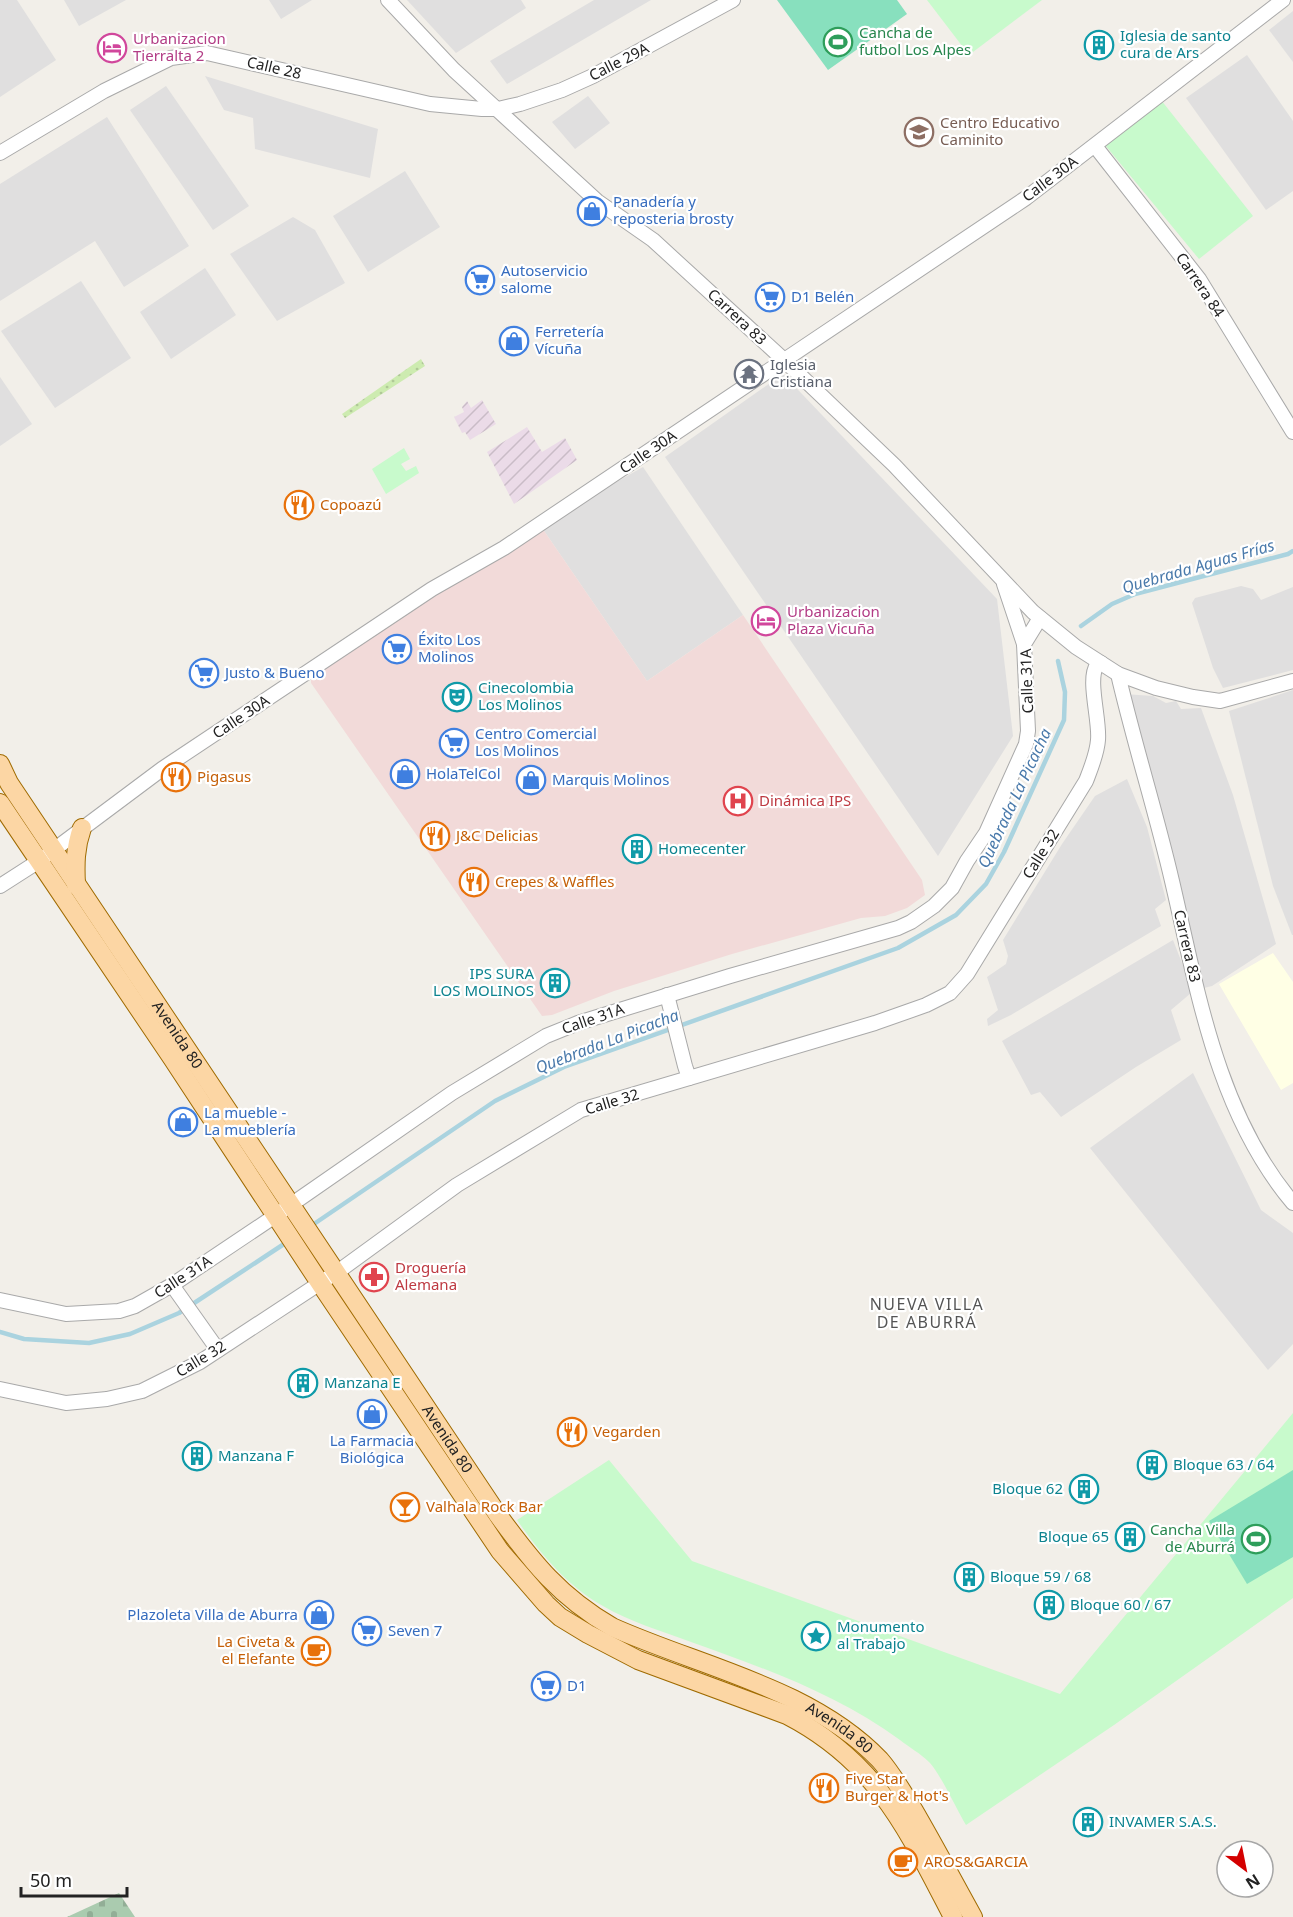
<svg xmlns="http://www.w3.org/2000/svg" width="1293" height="1917" viewBox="0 0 1293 1917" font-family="'Noto Sans',sans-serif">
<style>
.residential{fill:#e0dfdf}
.commercial{fill:#f2dad9}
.industrial{fill:url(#industrial-furrows)}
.education{fill:#ffffe5}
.grass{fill:url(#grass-dots)}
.cemetery{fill:url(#cemetery-stones)}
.park{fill:#c8facc}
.pitch{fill:#88e0be}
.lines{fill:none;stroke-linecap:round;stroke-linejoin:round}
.stream{stroke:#aad3df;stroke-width:4.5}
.minor-casing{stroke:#a9a9a9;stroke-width:16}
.major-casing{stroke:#a06b00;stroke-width:20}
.minor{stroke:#fff;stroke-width:14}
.major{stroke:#fcd6a4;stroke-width:18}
.labels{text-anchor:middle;stroke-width:4.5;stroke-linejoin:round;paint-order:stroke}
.leisure-label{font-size:15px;fill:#27864d;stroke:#fff;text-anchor:start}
.culture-label{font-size:15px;fill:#0d838f;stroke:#fff;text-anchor:start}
.hotel-label{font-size:15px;fill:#b23c85;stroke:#fff;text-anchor:start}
.street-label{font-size:15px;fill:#222;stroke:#fff}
.education-label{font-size:15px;fill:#785e54;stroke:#fff;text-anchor:start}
.shop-label{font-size:15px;fill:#366cbe;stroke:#fff;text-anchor:start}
.worship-label{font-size:15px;fill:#5b616d;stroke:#fff;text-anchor:start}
.food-label{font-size:15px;fill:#c56008;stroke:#fff;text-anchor:start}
.health-label{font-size:15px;fill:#be3a42;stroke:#fff;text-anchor:start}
.water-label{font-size:16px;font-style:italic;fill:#4a7aab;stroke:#fff}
.neighbourhood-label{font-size:16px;letter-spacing:1.5px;fill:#555;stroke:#fff}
</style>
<defs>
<pattern id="industrial-furrows" width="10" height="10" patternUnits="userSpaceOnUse" patternTransform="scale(1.5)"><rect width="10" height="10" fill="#ebdbe8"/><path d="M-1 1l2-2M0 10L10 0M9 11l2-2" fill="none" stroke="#c9bcc7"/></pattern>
<pattern id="grass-dots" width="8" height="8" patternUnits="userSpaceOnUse" patternTransform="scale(1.5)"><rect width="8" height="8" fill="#cdebb0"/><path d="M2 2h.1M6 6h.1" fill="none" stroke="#b0c997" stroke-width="1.8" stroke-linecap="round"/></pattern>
<pattern id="cemetery-stones" width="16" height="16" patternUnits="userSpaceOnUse" patternTransform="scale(1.5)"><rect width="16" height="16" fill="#aacbaf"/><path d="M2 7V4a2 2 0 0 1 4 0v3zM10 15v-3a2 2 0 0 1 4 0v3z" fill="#92ae96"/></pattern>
</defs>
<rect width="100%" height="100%" fill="#f2efe9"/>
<!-- residential -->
<g class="residential">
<path d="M 0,0 L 17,0 L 56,60 L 0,97 Z"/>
<path d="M 64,0 L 126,0 L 79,26 Z"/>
<path d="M 269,0 L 312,0 L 281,19 Z"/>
<path d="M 407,0 L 521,0 L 526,8 L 456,53 Z"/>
<path d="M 594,0 L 651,0 L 507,84 L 490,61 Z"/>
<path d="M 1293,11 L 1293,62 L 1269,30 Z"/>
<path d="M 1247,55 L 1293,121 L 1293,191 L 1266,210 L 1186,98 Z"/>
<path d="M 205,76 L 378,129 L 370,178 L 255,149 L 253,118 L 224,110 Z"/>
<path d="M 166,86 L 249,206 L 213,230 L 130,110 Z"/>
<path d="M 588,96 L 610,123 L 575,149 L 552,122 Z"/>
<path d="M 107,117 L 189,246 L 124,287 L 95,241 L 0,301 L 0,184 Z"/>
<path d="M 405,171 L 440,227 L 368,272 L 333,216 Z"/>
<path d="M 293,217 L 315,230 L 345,283 L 277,321 L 230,254 Z"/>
<path d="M 205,268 L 236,315 L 171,359 L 140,312 Z"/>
<path d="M 81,281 L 131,358 L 55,408 L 1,331 Z"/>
<path d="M 783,374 L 997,599 L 1013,736 L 938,856 L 665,457 Z"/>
<path d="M 0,377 L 32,424 L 0,446 Z"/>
<path d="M 643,467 L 743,615 L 647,681 L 540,525 Z"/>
<path d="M 1241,586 L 1253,589 L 1261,600 L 1293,587 L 1293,670 L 1223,688 L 1213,668 L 1192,603 L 1195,598 Z"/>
<path d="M 1293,690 L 1293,935 L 1292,935 L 1273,886 L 1229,711 Z"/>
<path d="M 1124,694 L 1153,696 L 1166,703 L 1176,701 L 1181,709 L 1201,708 L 1233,795 L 1276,944 L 1212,986 L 1204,988 L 1157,810 Z"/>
<path d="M 1127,779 L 1147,827 L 1166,900 L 1155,909 L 1161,926 L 1011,1015 L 988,1026 L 987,1019 L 998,1010 L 987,977 L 1006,964 L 1008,956 L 1003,940 L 1062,844 L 1095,796 Z"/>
<path d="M 1173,940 L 1189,981 L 1191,993 L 1171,1010 L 1181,1040 L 1136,1067 L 1061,1117 L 1040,1092 L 1031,1095 L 1002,1041 Z"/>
<path d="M 1193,1073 L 1261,1210 L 1293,1233 L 1293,1344 L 1268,1370 L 1090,1148 Z"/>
</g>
<!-- commercial -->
<path class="commercial" d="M 540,525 L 647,681 L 743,615 L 922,880 L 925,895 L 907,908 L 885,916 L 861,918 L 732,954 L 614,991 L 552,1015 L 542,1016 L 311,683 L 311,678 L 316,672 Z"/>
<!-- industrial -->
<g class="industrial">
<path d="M 482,400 L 496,424 L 470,440 L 465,432 L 462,433 L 454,417 L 464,412 L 462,407 L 467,401 L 471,408 Z"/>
<path d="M 527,427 L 542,452 L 565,438 L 577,460 L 514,504 L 487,452 Z"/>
</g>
<!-- education -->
<path class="education" d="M 1273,953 L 1293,982 L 1293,1083 L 1281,1090 L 1219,984 Z"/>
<!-- grass -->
<path class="grass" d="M 421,359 L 425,366 L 345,418 L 342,414 Z"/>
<!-- cemetery -->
<path class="cemetery" d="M 119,1893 L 135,1917 L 67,1917 Z"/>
<!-- park -->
<g class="park">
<path d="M 927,0 L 1042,0 L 969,55 Z"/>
<path d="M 1161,100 L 1253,216 L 1199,259 L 1105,145 Z"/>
<path d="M 404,448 L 410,459 L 401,464 L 406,471 L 416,466 L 419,473 L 386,494 L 372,469 Z"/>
<path d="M 1293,1413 L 1293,1598 L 1114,1725 L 966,1825 C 957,1810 940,1773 929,1762 C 921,1754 909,1747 900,1740 C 837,1694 764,1668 691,1642 C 662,1631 630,1622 603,1606 C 567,1586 540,1553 517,1520 L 609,1460 L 692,1561 L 1060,1694 Z"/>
</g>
<!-- pitch -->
<g class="pitch">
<path d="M 777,0 L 897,0 L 907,14 L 828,70 Z"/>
<path d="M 1293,1470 L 1293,1557 L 1247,1584 L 1209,1521 Z"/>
</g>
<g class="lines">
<!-- stream -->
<g class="stream">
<path d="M 1081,626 L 1112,604 L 1135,594 L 1288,554 L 1293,551"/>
<path d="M 311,1226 L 495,1101 L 564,1067 L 898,948 L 956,915 L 986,884 L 1004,852 L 1064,720 L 1065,692 L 1058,661"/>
<path d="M 0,1332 L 24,1339 L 89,1343 L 130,1334 L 179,1313 L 287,1242"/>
</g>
<!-- minor casing -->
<g class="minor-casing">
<g id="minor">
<path d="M 388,0 L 454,70 L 597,201 L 653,240 L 784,360 L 894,465 L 1033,612 L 1076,647 L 1118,674 L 1156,688 L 1193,697 L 1220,701 L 1293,681"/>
<path d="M 1095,146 L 1199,279 L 1293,432"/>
<path d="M 0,153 L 104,91 L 171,58 L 207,53 L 430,104 L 482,109 L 498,109 L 520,104 L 562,90 L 593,76 L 733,0"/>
<path d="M 1004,584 L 1024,644"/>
<path d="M 1118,674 C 1134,743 1156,812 1172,881 C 1198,992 1217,1113 1293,1203"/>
<path d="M 0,886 L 39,861 L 162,769 L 432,589 L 504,548 L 1026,198 L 1283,0"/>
<path d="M 667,995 L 685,1066 L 689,1078"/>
<path d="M 172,1285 L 218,1350"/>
<path d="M 0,1300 L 66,1314 L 119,1311 L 135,1306 L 172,1285 L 269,1220 L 452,1093 L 546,1036 L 578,1023 L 730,976 L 898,928 L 911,922 L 934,906 L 952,888 L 967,861 L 986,833 L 1026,744 L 1028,731 L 1024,644 L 1040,618"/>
<path d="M 0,1389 L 66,1403 L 107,1399 L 142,1391 L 200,1362 L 343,1268 L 457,1185 L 581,1110 L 875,1023 L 926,1005 L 950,993 L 967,974 L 1086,781 C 1091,768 1097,754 1098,740 C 1100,720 1087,679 1097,665 L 1101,663"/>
</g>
</g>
<!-- major casing -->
<g class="major-casing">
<g id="major">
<path id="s1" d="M 0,764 L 9,783 L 498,1515 C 533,1563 560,1597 612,1627 C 701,1667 811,1688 880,1760 C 893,1775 903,1793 913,1809 C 934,1845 953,1881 973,1917"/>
<path d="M 0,803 L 172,1058 L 320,1283 L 500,1551 L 546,1604 L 560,1617 L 588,1634 L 638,1660 L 787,1715 C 878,1762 908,1831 953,1917"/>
<path d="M 76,885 C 75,864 75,848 82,828"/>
</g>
</g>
<!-- minor -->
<use href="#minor" class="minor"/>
<!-- major -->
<use href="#major" class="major"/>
</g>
<!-- icons -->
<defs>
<g id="stadium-ring" transform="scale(1.5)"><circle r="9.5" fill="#fff" stroke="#2e9e5b" stroke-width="1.5"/><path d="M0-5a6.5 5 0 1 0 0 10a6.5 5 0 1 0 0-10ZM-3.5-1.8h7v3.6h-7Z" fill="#2e9e5b"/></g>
<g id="building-ring" transform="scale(1.5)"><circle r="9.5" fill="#fff" stroke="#0f9aa8" stroke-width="1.5"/><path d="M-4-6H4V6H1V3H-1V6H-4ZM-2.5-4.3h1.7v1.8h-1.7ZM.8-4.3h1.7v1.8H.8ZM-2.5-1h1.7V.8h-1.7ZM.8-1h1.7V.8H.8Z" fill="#0f9aa8"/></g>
<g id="hotel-ring" transform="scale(1.5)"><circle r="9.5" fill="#fff" stroke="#d1479c" stroke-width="1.5"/><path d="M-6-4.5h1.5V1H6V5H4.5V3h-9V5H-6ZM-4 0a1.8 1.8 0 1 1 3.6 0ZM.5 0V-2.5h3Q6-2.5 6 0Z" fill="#d1479c"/></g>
<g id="school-ring" transform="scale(1.5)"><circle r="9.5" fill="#fff" stroke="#8d6e63" stroke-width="1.5"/><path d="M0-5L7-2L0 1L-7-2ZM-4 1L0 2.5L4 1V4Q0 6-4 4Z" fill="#8d6e63"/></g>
<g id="shop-ring" transform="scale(1.5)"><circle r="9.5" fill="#fff" stroke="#3f7fe0" stroke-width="1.5"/><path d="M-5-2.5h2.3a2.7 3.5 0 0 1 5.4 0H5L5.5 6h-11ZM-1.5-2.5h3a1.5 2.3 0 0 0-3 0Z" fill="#3f7fe0"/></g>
<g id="supermarket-ring" transform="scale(1.5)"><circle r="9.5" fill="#fff" stroke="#3f7fe0" stroke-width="1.5"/><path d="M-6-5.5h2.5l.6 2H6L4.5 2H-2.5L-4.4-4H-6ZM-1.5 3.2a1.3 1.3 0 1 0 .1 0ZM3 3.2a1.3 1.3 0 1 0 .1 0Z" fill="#3f7fe0"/></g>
<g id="temple-ring" transform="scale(1.5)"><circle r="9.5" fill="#fff" stroke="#6b7280" stroke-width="1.5"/><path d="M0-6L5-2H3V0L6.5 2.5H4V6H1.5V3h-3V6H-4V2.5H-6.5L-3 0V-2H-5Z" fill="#6b7280"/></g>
<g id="restaurant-ring" transform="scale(1.5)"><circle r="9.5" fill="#fff" stroke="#e8710a" stroke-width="1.5"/><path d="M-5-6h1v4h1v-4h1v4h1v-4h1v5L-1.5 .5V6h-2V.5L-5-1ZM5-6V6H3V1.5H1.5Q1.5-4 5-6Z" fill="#e8710a"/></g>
<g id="theatre-ring" transform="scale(1.5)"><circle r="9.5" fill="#fff" stroke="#0f9aa8" stroke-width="1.5"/><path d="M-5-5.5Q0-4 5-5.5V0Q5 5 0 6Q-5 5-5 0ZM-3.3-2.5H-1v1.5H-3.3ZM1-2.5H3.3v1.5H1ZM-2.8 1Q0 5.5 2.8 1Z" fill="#0f9aa8"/></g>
<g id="hospital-ring" transform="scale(1.5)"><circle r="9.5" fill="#fff" stroke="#e0444e" stroke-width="1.5"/><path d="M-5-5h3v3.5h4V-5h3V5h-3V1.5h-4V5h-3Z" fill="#e0444e"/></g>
<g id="pharmacy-ring" transform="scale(1.5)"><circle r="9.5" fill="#fff" stroke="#e0444e" stroke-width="1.5"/><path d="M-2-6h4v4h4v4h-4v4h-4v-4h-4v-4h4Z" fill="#e0444e"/></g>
<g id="bar-ring" transform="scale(1.5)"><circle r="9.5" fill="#fff" stroke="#e8710a" stroke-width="1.5"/><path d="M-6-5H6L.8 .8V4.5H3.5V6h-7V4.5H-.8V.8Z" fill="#e8710a"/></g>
<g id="sight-ring" transform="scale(1.5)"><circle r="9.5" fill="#fff" stroke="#0f9aa8" stroke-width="1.5"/><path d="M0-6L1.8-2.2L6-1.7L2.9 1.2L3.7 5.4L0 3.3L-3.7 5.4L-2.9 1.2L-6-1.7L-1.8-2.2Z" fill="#0f9aa8"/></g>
<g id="cafe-ring" transform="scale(1.5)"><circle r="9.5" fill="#fff" stroke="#e8710a" stroke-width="1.5"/><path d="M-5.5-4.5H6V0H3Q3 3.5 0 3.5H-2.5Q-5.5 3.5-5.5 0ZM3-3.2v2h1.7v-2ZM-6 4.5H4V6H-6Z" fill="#e8710a"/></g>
</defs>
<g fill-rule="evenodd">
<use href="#stadium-ring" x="838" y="42"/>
<use href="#building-ring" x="1099" y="45"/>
<use href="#hotel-ring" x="112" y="48"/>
<use href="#school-ring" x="919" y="132"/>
<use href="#shop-ring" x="592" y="211"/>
<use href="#supermarket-ring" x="480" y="280"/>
<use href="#supermarket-ring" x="770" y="297"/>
<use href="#shop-ring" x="514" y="341"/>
<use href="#temple-ring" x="749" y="374"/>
<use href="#restaurant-ring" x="299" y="505"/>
<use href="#hotel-ring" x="766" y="621"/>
<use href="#supermarket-ring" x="397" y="649"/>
<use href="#supermarket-ring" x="204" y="673"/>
<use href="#theatre-ring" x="457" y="697"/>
<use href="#supermarket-ring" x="454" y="743"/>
<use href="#shop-ring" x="405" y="774"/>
<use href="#restaurant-ring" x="176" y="777"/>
<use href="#shop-ring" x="531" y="780"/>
<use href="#hospital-ring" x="738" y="801"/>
<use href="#restaurant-ring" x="435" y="836"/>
<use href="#building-ring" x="637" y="849"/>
<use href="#restaurant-ring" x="474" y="882"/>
<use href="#building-ring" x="555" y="983"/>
<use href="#shop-ring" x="183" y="1122"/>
<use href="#pharmacy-ring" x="374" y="1277"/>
<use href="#building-ring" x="303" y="1383"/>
<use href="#shop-ring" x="372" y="1414"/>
<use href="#restaurant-ring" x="572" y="1432"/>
<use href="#building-ring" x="197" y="1456"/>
<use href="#building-ring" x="1152" y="1465"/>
<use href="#building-ring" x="1084" y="1489"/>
<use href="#bar-ring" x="405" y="1507"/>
<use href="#building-ring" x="1130" y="1537"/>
<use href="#stadium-ring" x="1256" y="1539"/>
<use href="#building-ring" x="969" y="1577"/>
<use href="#building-ring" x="1049" y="1605"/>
<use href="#shop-ring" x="319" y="1615"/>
<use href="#supermarket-ring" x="367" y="1631"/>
<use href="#sight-ring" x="816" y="1636"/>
<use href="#cafe-ring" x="316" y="1651"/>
<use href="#supermarket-ring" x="546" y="1686"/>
<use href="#restaurant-ring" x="824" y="1788"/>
<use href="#building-ring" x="1088" y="1822"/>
<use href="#cafe-ring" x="903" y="1862"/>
</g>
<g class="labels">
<!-- leisure labels -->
<g class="leisure-label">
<text x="859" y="38">Cancha de<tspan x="859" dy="17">futbol Los Alpes</tspan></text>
<text x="1235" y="1535" text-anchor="end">Cancha Villa<tspan x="1235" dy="17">de Aburrá</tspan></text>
</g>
<!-- culture labels -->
<g class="culture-label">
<text x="1120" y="41">Iglesia de santo<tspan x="1120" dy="17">cura de Ars</tspan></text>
<text x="478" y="693">Cinecolombia<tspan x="478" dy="17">Los Molinos</tspan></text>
<text x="658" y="854">Homecenter</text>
<text x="534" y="979" text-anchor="end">IPS SURA<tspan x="534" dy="17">LOS MOLINOS</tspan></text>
<text x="324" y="1388">Manzana E</text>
<text x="218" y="1461">Manzana F</text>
<text x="1173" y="1470">Bloque 63 / 64</text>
<text x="1063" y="1494" text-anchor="end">Bloque 62</text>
<text x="1109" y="1542" text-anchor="end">Bloque 65</text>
<text x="990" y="1582">Bloque 59 / 68</text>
<text x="1070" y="1610">Bloque 60 / 67</text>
<text x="837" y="1632">Monumento<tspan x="837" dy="17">al Trabajo</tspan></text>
<text x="1109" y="1827">INVAMER S.A.S.</text>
</g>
<!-- hotel labels -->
<g class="hotel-label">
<text x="133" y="44">Urbanizacion<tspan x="133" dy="17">Tierralta 2</tspan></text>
<text x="787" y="617">Urbanizacion<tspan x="787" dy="17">Plaza Vicuña</tspan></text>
</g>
<!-- street labels -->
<g class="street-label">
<text transform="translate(619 62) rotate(-27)" y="5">Calle 29A</text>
<text transform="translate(274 68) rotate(13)" y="5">Calle 28</text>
<text transform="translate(1050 179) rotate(-37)" y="5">Calle 30A</text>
<text transform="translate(1200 285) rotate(56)" y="5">Carrera 84</text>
<text transform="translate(737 317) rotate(43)" y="5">Carrera 83</text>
<text transform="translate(648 452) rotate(-34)" y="5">Calle 30A</text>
<text transform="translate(1027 681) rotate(-92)" y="5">Calle 31A</text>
<text transform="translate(241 717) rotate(-34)" y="5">Calle 30A</text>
<text transform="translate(1041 854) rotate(-58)" y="5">Calle 32</text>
<text transform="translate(1187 946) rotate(77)" y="5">Carrera 83</text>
<text transform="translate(593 1019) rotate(-19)" y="5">Calle 31A</text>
<text dy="5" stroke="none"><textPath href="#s1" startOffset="324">Avenida 80</textPath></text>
<text transform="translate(612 1102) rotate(-17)" y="5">Calle 32</text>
<text transform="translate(183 1277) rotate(-33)" y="5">Calle 31A</text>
<text transform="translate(201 1359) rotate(-31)" y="5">Calle 32</text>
<text dy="5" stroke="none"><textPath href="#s1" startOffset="810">Avenida 80</textPath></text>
<text dy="5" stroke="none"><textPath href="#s1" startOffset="1312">Avenida 80</textPath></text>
</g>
<!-- education labels -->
<g class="education-label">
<text x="940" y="128">Centro Educativo<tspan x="940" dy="17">Caminito</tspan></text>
</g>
<!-- shop labels -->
<g class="shop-label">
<text x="613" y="207">Panadería y<tspan x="613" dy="17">reposteria brosty</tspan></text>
<text x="501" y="276">Autoservicio<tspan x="501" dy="17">salome</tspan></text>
<text x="791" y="302">D1 Belén</text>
<text x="535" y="337">Ferretería<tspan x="535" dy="17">Vícuña</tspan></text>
<text x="418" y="645">Éxito Los<tspan x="418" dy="17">Molinos</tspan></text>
<text x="225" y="678">Justo &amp; Bueno</text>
<text x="475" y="739">Centro Comercial<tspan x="475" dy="17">Los Molinos</tspan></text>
<text x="426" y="779">HolaTelCol</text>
<text x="552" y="785">Marquis Molinos</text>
<text x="204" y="1118">La mueble -<tspan x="204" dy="17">La mueblería</tspan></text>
<text x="372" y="1446" text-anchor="middle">La Farmacia<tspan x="372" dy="17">Biológica</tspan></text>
<text x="298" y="1620" text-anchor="end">Plazoleta Villa de Aburra</text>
<text x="388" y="1636">Seven 7</text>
<text x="567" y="1691">D1</text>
</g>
<!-- worship labels -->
<g class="worship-label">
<text x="770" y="370">Iglesia<tspan x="770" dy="17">Cristiana</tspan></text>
</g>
<!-- food labels -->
<g class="food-label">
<text x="320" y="510">Copoazú</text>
<text x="197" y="782">Pigasus</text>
<text x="456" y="841">J&amp;C Delicias</text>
<text x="495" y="887">Crepes &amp; Waffles</text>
<text x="593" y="1437">Vegarden</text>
<text x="426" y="1512">Valhala Rock Bar</text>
<text x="295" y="1647" text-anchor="end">La Civeta &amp;<tspan x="295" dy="17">el Elefante</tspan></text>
<text x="845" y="1784">Five Star<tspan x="845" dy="17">Burger &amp; Hot's</tspan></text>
<text x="924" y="1867">AROS&amp;GARCIA</text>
</g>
<!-- health labels -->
<g class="health-label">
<text x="759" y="806">Dinámica IPS</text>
<text x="395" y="1273">Droguería<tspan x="395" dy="17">Alemana</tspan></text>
</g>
<!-- water labels -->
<g class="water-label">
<text transform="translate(1198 566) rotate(-16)" y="6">Quebrada Aguas Frías</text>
<text transform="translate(1014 798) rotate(-65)" y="6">Quebrada La Picacha</text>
<text transform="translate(607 1041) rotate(-21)" y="6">Quebrada La Picacha</text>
</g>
<!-- neighbourhood labels -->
<g class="neighbourhood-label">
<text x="927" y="1310">NUEVA VILLA<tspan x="927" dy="18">DE ABURRÁ</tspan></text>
</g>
</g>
<!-- north arrow -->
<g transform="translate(1245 1869) rotate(148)"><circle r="28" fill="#ffffff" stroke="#a7a7a7" stroke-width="1.5"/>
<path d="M0-4.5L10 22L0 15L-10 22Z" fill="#d40000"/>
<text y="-9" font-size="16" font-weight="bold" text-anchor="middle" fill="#222222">N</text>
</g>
<!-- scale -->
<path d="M21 1887v9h106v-9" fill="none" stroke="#222222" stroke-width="3"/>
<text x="30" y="1887" font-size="18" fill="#222222" stroke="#ffffff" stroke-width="4.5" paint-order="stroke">50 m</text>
</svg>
